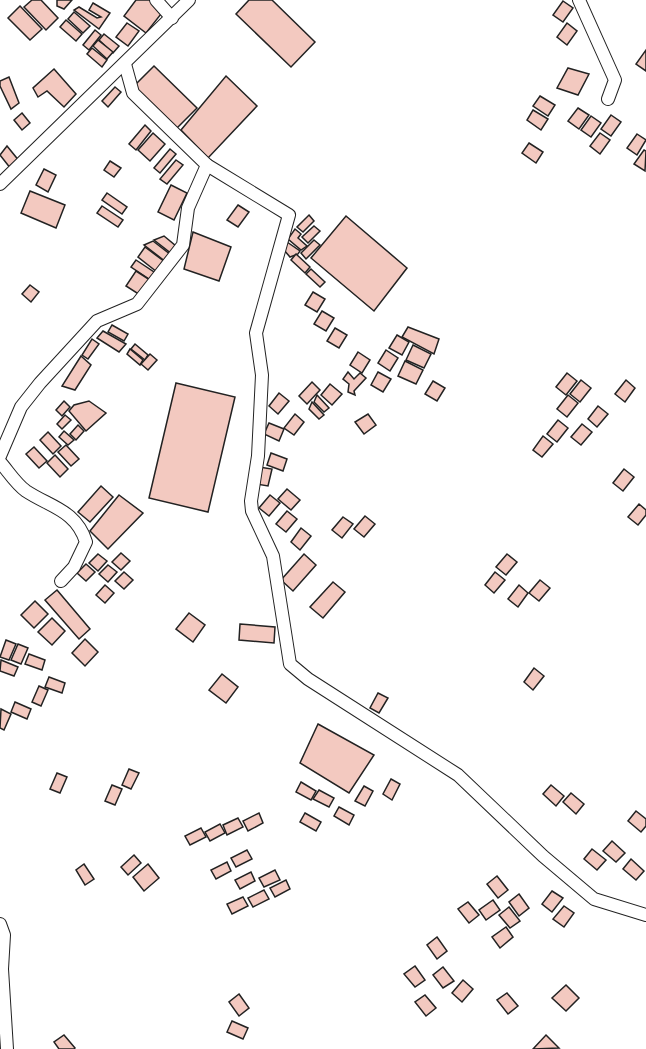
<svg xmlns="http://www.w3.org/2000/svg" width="646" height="1049" viewBox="0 0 646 1049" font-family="'Noto Sans',sans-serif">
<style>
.building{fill:#f3c9c0;stroke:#222;stroke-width:1.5}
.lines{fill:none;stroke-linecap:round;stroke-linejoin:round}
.minor-casing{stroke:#222;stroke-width:14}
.minor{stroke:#fff;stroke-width:12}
</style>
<rect width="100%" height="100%" fill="#fff"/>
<!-- building -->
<g class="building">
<path d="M 32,0 L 41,0 L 58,18 L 46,30 L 24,7 Z"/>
<path d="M 57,0 L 72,0 L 64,9 L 57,6 Z"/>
<path d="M 136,0 L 153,0 L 165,9 L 146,33 L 124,16 Z"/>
<path d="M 249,0 L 272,0 L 315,42 L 291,67 L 236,14 Z"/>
<path d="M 563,1 L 573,8 L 563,22 L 553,15 Z"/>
<path d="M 93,3 L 110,13 L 99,29 L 74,10 L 79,7 L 97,18 L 101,17 L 89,10 Z"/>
<path d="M 20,6 L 42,29 L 30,40 L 8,18 Z"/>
<path d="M 74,12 L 90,26 L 83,33 L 68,19 Z"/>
<path d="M 66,20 L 82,34 L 76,41 L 60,27 Z"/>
<path d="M 127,23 L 139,31 L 128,46 L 116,37 Z"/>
<path d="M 567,23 L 577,31 L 567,45 L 557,37 Z"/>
<path d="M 95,30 L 101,35 L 89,50 L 83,45 Z"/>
<path d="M 104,34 L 119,46 L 113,53 L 99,40 Z"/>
<path d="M 98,40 L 113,52 L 107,59 L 93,46 Z"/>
<path d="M 92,48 L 107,60 L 102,67 L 87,54 Z"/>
<path d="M 646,50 L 646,71 L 636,64 Z"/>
<path d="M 154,66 L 197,108 L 177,128 L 134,86 Z"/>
<path d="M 568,68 L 589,74 L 578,95 L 557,88 Z"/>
<path d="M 54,69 L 76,94 L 64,107 L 47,91 L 38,97 L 33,88 Z"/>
<path d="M 226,76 L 257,106 L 208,158 L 181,130 Z"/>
<path d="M 9,77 L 19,103 L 11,109 L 0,86 L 0,81 Z"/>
<path d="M 115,87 L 121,92 L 108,107 L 102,101 Z"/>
<path d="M 540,96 L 555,105 L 548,116 L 533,106 Z"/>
<path d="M 578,108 L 589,115 L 579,129 L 568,121 Z"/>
<path d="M 533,110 L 548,119 L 541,130 L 527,120 Z"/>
<path d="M 22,113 L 30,123 L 22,130 L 14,120 Z"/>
<path d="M 611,115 L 621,122 L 611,136 L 601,129 Z"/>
<path d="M 591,116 L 601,123 L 591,137 L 581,130 Z"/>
<path d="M 145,125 L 151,131 L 136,150 L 129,144 Z"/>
<path d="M 153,133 L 165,144 L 150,161 L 138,150 Z"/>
<path d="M 600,133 L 610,140 L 600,154 L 590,146 Z"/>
<path d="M 637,134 L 646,140 L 637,155 L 627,148 Z"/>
<path d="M 529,143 L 543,152 L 536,163 L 522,153 Z"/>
<path d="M 7,146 L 20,162 L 11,169 L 0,155 Z"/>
<path d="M 170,149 L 176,154 L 160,173 L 154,168 Z"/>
<path d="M 644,150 L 646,151 L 645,171 L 634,164 Z"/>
<path d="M 176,160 L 183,165 L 167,184 L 160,179 Z"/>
<path d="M 110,161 L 121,168 L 114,177 L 104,170 Z"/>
<path d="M 44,169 L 56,175 L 48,192 L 36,185 Z"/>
<path d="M 171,185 L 187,193 L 174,220 L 158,212 Z"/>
<path d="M 30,191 L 65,205 L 56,228 L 21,213 Z"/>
<path d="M 107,193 L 127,207 L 122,214 L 102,200 Z"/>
<path d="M 238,205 L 249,212 L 238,227 L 227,220 Z"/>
<path d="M 102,206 L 123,220 L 118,227 L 97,213 Z"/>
<path d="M 309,215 L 314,221 L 303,232 L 297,227 Z"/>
<path d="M 346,216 L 407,268 L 374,311 L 311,258 Z"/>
<path d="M 314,226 L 320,231 L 308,243 L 302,237 Z"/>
<path d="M 295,229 L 301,234 L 298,238 L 307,246 L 301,250 L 288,239 Z"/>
<path d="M 193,232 L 231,247 L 219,281 L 184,269 Z"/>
<path d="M 164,236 L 176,246 L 172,254 L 154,240 Z"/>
<path d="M 314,240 L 320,245 L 306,259 L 301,253 Z"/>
<path d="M 153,241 L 171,255 L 166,262 L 144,245 Z"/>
<path d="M 287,242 L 300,251 L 298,254 L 290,257 L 284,250 Z"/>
<path d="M 145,247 L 165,262 L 157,272 L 138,257 Z"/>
<path d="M 296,254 L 310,267 L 305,273 L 291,260 Z"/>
<path d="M 136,260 L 157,274 L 152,281 L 131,267 Z"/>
<path d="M 311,269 L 325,282 L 320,287 L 306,274 Z"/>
<path d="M 136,271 L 150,280 L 140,295 L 126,286 Z"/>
<path d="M 30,285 L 39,292 L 31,302 L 22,294 Z"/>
<path d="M 313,292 L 325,299 L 317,312 L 305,305 Z"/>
<path d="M 322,311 L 334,318 L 326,331 L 314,324 Z"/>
<path d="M 112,325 L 128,334 L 124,341 L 108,332 Z"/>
<path d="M 408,327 L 439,339 L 434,354 L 402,337 Z"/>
<path d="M 335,328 L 347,335 L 339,348 L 327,341 Z"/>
<path d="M 103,331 L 126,344 L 119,352 L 97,338 Z"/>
<path d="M 397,335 L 409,342 L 402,355 L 389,348 Z"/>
<path d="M 92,339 L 99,344 L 88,359 L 82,355 Z"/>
<path d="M 135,344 L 148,355 L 145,360 L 131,349 Z"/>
<path d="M 413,345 L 431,354 L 424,368 L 406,360 Z"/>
<path d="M 130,349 L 143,360 L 140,365 L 127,354 Z"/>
<path d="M 386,350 L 398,358 L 390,371 L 378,363 Z"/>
<path d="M 358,352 L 370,360 L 362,373 L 350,365 Z"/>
<path d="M 150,354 L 157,360 L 148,370 L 141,364 Z"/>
<path d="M 81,356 L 91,365 L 75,390 L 62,386 Z"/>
<path d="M 405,361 L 423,370 L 416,384 L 398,376 Z"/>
<path d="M 348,372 L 354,379 L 360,373 L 366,378 L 354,391 L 355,395 L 348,392 L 349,384 L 343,379 Z"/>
<path d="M 378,372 L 391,379 L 383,392 L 371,385 Z"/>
<path d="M 567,373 L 577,381 L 566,395 L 556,387 Z"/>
<path d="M 581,380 L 591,388 L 580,402 L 570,394 Z"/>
<path d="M 626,380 L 635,388 L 625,402 L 615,394 Z"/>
<path d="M 433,381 L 445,388 L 437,401 L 425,394 Z"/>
<path d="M 312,382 L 320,390 L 307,404 L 299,396 Z"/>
<path d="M 176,383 L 235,397 L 208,512 L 149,498 Z"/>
<path d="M 330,384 L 342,394 L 332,405 L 321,395 Z"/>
<path d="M 279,393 L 289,401 L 278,414 L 269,406 Z"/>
<path d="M 317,395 L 329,408 L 324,412 L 314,402 Z"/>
<path d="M 568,395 L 578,403 L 567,417 L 557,409 Z"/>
<path d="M 64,401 L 70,407 L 62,416 L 56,410 Z"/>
<path d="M 89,401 L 106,413 L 86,431 L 69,411 L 74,405 Z"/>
<path d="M 312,402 L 324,415 L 319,419 L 309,409 Z"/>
<path d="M 598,406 L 608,414 L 597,427 L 588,419 Z"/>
<path d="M 295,414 L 304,422 L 294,435 L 284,428 Z"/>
<path d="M 368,414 L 376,425 L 364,434 L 355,422 Z"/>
<path d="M 65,415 L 71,420 L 62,429 L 57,424 Z"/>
<path d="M 558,420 L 568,428 L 557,442 L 547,434 Z"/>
<path d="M 269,423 L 284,429 L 279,441 L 264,434 Z"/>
<path d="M 582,424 L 592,432 L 581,445 L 571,437 Z"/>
<path d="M 78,425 L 84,431 L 76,440 L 70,434 Z"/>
<path d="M 64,431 L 74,440 L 68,445 L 59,437 Z"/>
<path d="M 48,432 L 61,446 L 53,454 L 40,440 Z"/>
<path d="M 543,436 L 553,444 L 542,457 L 533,450 Z"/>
<path d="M 66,445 L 79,459 L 71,466 L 58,452 Z"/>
<path d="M 34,447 L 47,461 L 39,468 L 26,454 Z"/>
<path d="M 271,453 L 287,459 L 283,471 L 267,465 Z"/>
<path d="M 55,455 L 68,469 L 60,477 L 47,463 Z"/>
<path d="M 259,467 L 272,469 L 268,486 L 256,484 Z"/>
<path d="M 624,469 L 634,477 L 623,491 L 613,483 Z"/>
<path d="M 101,486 L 113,497 L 90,522 L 78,512 Z"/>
<path d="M 287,489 L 300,500 L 291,510 L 278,499 Z"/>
<path d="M 119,495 L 143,513 L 108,549 L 90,531 Z"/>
<path d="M 270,495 L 280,503 L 269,516 L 259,508 Z"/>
<path d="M 639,504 L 646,510 L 646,515 L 638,525 L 628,517 Z"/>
<path d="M 287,511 L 297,519 L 286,532 L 276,524 Z"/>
<path d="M 365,516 L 375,524 L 364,537 L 354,529 Z"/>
<path d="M 343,517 L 353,524 L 342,538 L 332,530 Z"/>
<path d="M 301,528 L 311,536 L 300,550 L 291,542 Z"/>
<path d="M 121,553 L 130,561 L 121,570 L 112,562 Z"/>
<path d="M 98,554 L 107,561 L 98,571 L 89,563 Z"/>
<path d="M 304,554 L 316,565 L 293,591 L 281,580 Z"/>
<path d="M 507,554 L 517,562 L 506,575 L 496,567 Z"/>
<path d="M 86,564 L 95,572 L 86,581 L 77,573 Z"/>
<path d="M 108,565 L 117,572 L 108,582 L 99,574 Z"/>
<path d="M 124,572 L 133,580 L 124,589 L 115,581 Z"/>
<path d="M 495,572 L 505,580 L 494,593 L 485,585 Z"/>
<path d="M 540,580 L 550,588 L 539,601 L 529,593 Z"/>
<path d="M 333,582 L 345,592 L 323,618 L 310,607 Z"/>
<path d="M 105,585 L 114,593 L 105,603 L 96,595 Z"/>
<path d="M 519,585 L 528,593 L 518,607 L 508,599 Z"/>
<path d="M 57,590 L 90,629 L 79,639 L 45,600 Z"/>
<path d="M 35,601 L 48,614 L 34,628 L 21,615 Z"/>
<path d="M 189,613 L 205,625 L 193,642 L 176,629 Z"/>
<path d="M 52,618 L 65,631 L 52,645 L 38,632 Z"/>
<path d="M 240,624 L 275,627 L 274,643 L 239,640 Z"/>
<path d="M 85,639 L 98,652 L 85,666 L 72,653 Z"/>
<path d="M 6,640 L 16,644 L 9,660 L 0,657 Z"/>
<path d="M 18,644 L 28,648 L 21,664 L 11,660 Z"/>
<path d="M 29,654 L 45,660 L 42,670 L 25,664 Z"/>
<path d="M 1,660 L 18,667 L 14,676 L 0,671 Z"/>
<path d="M 534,668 L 544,676 L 533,690 L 524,682 Z"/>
<path d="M 222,674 L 238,687 L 226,703 L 209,690 Z"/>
<path d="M 49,677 L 65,683 L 62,693 L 45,687 Z"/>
<path d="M 39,686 L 48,690 L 41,706 L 32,702 Z"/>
<path d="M 378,693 L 388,698 L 379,713 L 370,708 Z"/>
<path d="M 15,702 L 31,709 L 27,719 L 11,712 Z"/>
<path d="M 1,709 L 11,714 L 4,730 L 0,728 Z"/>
<path d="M 318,724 L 374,755 L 349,793 L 300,763 Z"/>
<path d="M 129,769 L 139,773 L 131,789 L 122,785 Z"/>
<path d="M 57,773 L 67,777 L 60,793 L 50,789 Z"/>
<path d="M 391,779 L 400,784 L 392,800 L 383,794 Z"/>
<path d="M 301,782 L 316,791 L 311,800 L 296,792 Z"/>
<path d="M 112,785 L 122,789 L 115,805 L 105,801 Z"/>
<path d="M 551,785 L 564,796 L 556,806 L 543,794 Z"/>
<path d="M 364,786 L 373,791 L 365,806 L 355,801 Z"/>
<path d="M 319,790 L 334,798 L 329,807 L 313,799 Z"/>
<path d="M 571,793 L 584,804 L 576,814 L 563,802 Z"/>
<path d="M 339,807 L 354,815 L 349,825 L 334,816 Z"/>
<path d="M 636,811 L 646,819 L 646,826 L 641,832 L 628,821 Z"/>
<path d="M 259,813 L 263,823 L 248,831 L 243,821 Z"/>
<path d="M 305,813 L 321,822 L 316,831 L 300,822 Z"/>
<path d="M 238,818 L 243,827 L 227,835 L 223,825 Z"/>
<path d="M 220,824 L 225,833 L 210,841 L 205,832 Z"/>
<path d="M 201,828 L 206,837 L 190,845 L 185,836 Z"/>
<path d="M 612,841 L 625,853 L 616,862 L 603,851 Z"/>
<path d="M 592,849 L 606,860 L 597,870 L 584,859 Z"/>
<path d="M 247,850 L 252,859 L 236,867 L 231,858 Z"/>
<path d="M 134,855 L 141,863 L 128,875 L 121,867 Z"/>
<path d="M 631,859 L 644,871 L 636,880 L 623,869 Z"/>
<path d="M 227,862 L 231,871 L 216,879 L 211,870 Z"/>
<path d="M 84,864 L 94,879 L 85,885 L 76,870 Z"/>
<path d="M 148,864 L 159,878 L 144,891 L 133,877 Z"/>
<path d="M 275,870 L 280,880 L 264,887 L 259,878 Z"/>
<path d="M 251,872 L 255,881 L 240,889 L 235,880 Z"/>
<path d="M 497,876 L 508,890 L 498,898 L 487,884 Z"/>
<path d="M 286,880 L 290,889 L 275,897 L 270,888 Z"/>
<path d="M 264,890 L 269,899 L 253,907 L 248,898 Z"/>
<path d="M 552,891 L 563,898 L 552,912 L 542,904 Z"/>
<path d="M 519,894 L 529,908 L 519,916 L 509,902 Z"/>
<path d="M 243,897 L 248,906 L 232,914 L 227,904 Z"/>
<path d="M 493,900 L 500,910 L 486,920 L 479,910 Z"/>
<path d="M 468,902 L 479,915 L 469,923 L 458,909 Z"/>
<path d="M 564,906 L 574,913 L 564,927 L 553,919 Z"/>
<path d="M 509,907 L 520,921 L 510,928 L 499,915 Z"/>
<path d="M 506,927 L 513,937 L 500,948 L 492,937 Z"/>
<path d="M 437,937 L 447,951 L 437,959 L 427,945 Z"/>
<path d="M 415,966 L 425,980 L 415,987 L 404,974 Z"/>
<path d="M 443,967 L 454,981 L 443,988 L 433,975 Z"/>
<path d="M 463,980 L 473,989 L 462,1002 L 452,993 Z"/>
<path d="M 566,985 L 579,998 L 566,1011 L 552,998 Z"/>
<path d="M 507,993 L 518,1006 L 508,1014 L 497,1000 Z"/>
<path d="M 239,994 L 249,1008 L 239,1016 L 229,1002 Z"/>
<path d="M 425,995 L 436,1008 L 426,1016 L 415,1002 Z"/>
<path d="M 232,1021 L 248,1028 L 243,1039 L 227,1032 Z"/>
<path d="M 64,1035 L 75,1048 L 74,1049 L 59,1049 L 54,1042 Z"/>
<path d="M 546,1035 L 559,1048 L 533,1049 Z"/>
</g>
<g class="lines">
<!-- minor casing -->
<g class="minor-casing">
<g id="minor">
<path d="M 156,0 L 172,18"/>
<path d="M 579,0 L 615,80 L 608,99"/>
<path d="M 207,165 L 289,215 L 256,333 L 262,375 L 258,456 L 251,501 L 252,511 L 273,556 L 290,664 L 308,679 L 458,775 L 543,856 L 594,899 L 646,915"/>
<path d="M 0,184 L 189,0"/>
<path d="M 0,456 L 21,407 L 40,383 L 97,321 L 137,304 L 183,245 L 188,208 L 207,165 L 133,93 L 125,64"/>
<path d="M 0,462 C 8,471 16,484 26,491 C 50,507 76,510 86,542 L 74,567 L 61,581"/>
<path d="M 0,924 L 4,935 L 2,969 L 7,1049"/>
</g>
</g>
<!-- minor -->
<use href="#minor" class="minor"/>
</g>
</svg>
